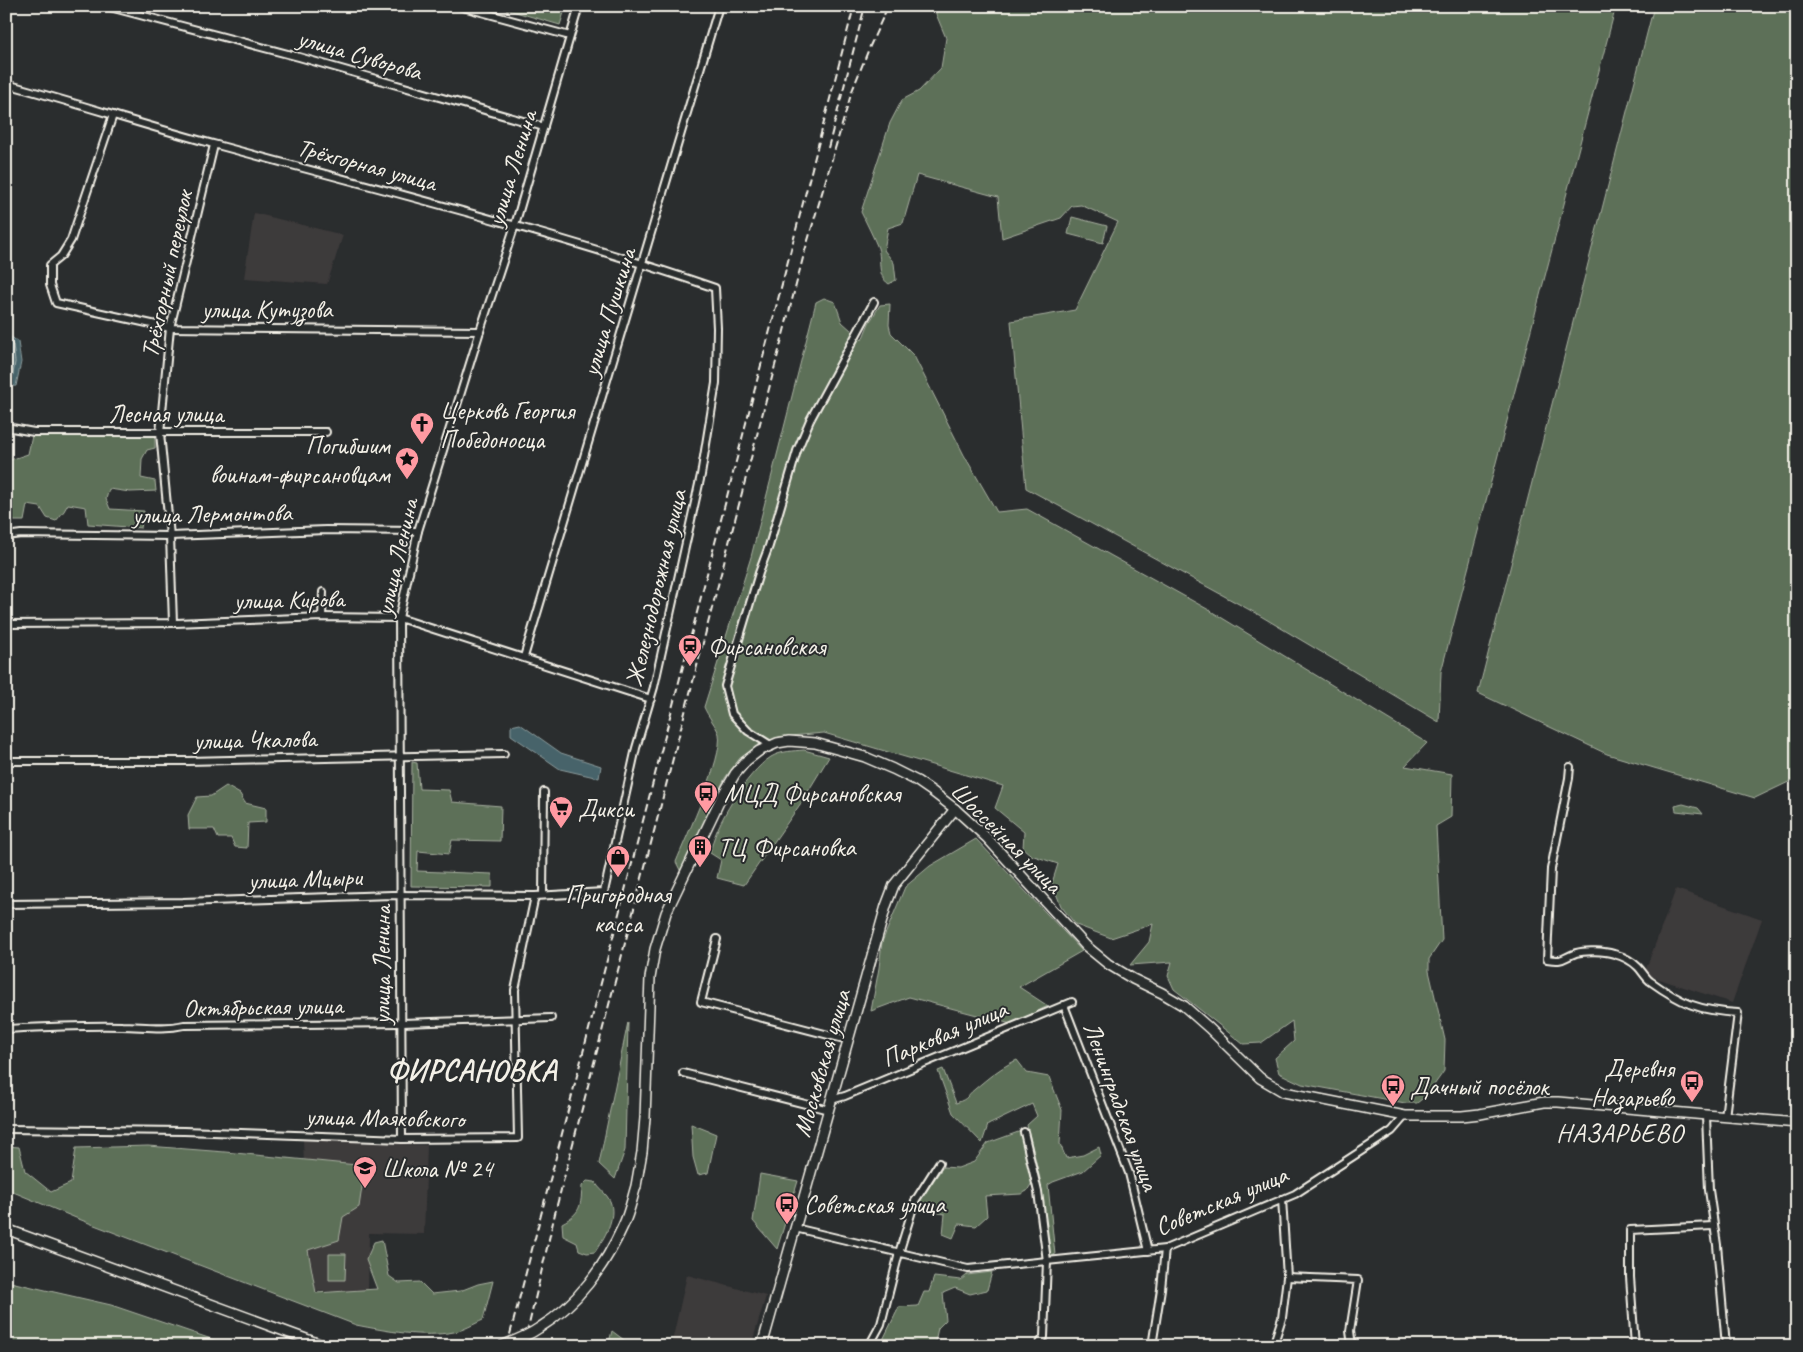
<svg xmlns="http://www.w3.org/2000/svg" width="1803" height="1352" viewBox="0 0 1803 1352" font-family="Caveat,sans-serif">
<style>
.built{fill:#3e3a3b}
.green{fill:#5d6f59;stroke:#a8b0a0}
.water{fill:#47646b;stroke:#8c9c9d}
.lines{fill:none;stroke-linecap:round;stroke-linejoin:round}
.shore{stroke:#afb9b6;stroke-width:1}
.stream{stroke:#8c9c9d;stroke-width:2}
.street-casing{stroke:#f4f1e8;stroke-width:10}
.secondary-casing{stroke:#f4f1e8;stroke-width:12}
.street{stroke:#2a2d2e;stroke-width:6}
.secondary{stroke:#2a2d2e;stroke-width:9}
.rail{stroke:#f4f1e8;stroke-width:2;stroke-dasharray:8 4;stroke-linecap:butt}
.secondary-bridge-casing{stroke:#f4f1e8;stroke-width:12;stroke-linecap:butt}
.secondary-bridge{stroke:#2a2d2e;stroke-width:9}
.labels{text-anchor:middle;stroke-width:4;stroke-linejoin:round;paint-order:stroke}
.street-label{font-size:25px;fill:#f4f1e8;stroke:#2a2d2e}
.poi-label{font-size:25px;fill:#f4f1e8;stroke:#2a2d2e;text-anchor:start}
.neighbourhood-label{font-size:26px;letter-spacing:1px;fill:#f4f1e8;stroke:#2a2d2e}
.district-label{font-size:30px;font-weight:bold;letter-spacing:1px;fill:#f4f1e8;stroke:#2a2d2e}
</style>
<rect width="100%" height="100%" fill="#2a2d2e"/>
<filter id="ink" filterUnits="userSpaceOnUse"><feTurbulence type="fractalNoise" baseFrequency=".02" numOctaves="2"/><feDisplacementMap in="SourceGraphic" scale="10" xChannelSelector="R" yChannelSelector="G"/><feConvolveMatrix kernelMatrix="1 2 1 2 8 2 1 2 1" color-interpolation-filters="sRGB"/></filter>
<g filter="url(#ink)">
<!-- built -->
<g class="built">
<path d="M 254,213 L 343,235 L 327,284 L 244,278 Z"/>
<path d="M 1676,889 L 1762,919 L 1732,1003 L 1644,974 Z"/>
<path d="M 303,1140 L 427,1145 L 424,1234 L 369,1233 L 368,1292 L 309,1291 Z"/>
<path d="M 687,1275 L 766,1296 L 751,1346 L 671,1346 Z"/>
</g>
<!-- green -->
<g class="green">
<path d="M 495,6 L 566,6 L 560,25 Z"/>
<path d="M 935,6 L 1616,6 L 1441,672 L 1439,722 L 1259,615 L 1026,488 L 1011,321 L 1075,310 L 1118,222 L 1081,205 L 1072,206 L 1061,218 L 1002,238 L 998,197 L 917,175 L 903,223 L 888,228 L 884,250 L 894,263 L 896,280 L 889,284 C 876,275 882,262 878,248 C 873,236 867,224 861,212 L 890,123 L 902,100 L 919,91 L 941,68 L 946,38 L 936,14 Z"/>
<path d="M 1654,6 L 1797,6 L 1797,778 L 1755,798 L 1607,754 L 1478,693 Z"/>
<path d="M 1072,217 L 1107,226 L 1103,243 L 1068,234 Z"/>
<path d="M 824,298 L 835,302 L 842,322 L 862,340 L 869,323 L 880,305 L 890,304 L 889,325 L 891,333 L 914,356 L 964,455 L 997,512 L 1027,509 L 1209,610 L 1427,743 L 1405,766 L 1452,774 L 1451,817 L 1436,826 L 1442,940 L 1429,959 L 1429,971 L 1445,1040 L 1444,1071 L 1427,1095 L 1417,1103 L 1405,1103 L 1302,1084 L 1279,1073 L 1275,1058 L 1294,1041 L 1292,1021 L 1261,1043 L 1243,1044 L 1174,989 L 1168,976 L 1172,962 L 1130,965 L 1149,942 L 1153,924 L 1111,938 L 1076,925 L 1061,906 L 1052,883 L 1058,864 L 1031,855 L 1023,848 L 1024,832 L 995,808 L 1003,786 L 824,733 L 779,737 L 740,758 L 725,778 L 681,872 L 676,862 C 686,837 724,757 719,734 C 717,727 707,715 704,707 L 751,557 L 816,302 Z"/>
<path d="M 32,436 L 155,436 L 155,448 L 147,450 L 142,459 L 141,478 L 155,481 L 156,491 L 130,492 L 109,489 L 106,499 L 110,509 L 144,511 L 141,528 L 88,524 L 86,507 L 68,504 L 64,511 L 56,521 L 47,518 L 40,507 L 27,505 L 24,521 L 6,521 L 6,472 L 10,460 L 28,454 Z"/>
<path d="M 804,750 L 829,757 L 801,803 L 744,885 L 717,878 L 721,860 L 710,853 C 714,826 747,772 771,757 C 781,751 793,751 804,750 Z"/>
<path d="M 412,762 L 417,763 L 419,789 L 449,790 L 452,802 L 501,806 L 500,841 L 452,840 L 449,854 L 418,851 L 417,871 L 492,874 L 492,887 L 411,886 Z"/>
<path d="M 226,786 L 240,794 L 245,803 L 266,808 L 266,822 L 248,823 L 247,848 L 235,847 L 231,838 L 218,838 L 214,829 L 189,829 L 188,815 L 197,797 L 211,796 Z"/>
<path d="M 1683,804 L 1698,808 L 1703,814 L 1676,811 L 1675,806 Z"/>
<path d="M 976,839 L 1082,951 L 1019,987 L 1048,1006 L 1011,1024 L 909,997 L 871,1011 L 879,968 L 882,942 L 905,887 L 930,866 Z"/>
<path d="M 628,1022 L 625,1150 L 615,1179 L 599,1164 Z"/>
<path d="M 1017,1060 L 1027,1073 L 1049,1077 L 1062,1110 L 1060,1144 L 1066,1158 L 1083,1155 L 1099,1147 L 1101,1155 L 1083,1171 L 1053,1182 L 1048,1185 L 1055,1255 L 1049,1256 L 1041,1183 L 1027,1125 L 1037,1116 L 1032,1104 L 988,1125 L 982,1143 L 953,1113 L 938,1071 L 943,1069 L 956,1103 C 970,1098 965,1097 975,1089 C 988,1078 1001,1067 1017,1060 Z"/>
<path d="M 691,1124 L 716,1134 L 708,1173 L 698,1175 L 693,1157 Z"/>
<path d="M 1021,1131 L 1033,1181 L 1027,1191 L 1021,1194 L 985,1196 L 987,1216 L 976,1226 L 959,1224 L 953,1238 L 943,1234 L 945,1214 L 921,1210 L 918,1203 L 943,1167 L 958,1168 L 974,1162 L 988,1143 Z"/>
<path d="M 6,1146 L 19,1147 L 25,1171 L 51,1192 L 71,1183 L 76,1148 L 148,1146 L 225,1152 L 357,1165 L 362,1187 L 359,1207 L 343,1217 L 339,1240 L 308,1250 L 316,1293 L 377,1289 L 366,1260 L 374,1242 L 382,1240 L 389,1276 L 399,1283 L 420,1282 L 432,1294 L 460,1291 L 478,1284 L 493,1281 L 483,1320 C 474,1324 464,1330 454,1332 C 422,1338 387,1331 356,1325 L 76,1218 L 6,1189 Z"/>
<path d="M 760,1174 L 798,1181 L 777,1249 L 753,1221 Z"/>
<path d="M 587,1181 L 595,1182 C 599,1189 607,1194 610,1201 C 617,1218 604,1238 595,1252 L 587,1253 L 579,1250 L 577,1243 L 563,1236 L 562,1223 C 581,1213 581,1206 582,1186 Z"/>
<path d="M 329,1254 L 346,1254 L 345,1280 L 329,1280 Z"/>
<path d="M 992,1272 L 987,1290 L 970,1294 L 955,1288 L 943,1293 L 946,1320 L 938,1328 L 934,1346 L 913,1346 L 915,1341 L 901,1338 L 896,1346 L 880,1346 L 899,1307 L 918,1306 L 924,1292 L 929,1292 L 934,1277 L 961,1280 L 967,1275 Z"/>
<path d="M 6,1281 L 111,1305 L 232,1346 L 6,1346 Z"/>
<path d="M 612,1331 L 632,1346 L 608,1346 Z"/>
</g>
<!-- water -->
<g class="water">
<path d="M 6,333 L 18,342 L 21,362 L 16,386 L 6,387 Z"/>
<path d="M 520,724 L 561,753 L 601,766 L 599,778 L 560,769 L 511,735 L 511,726 Z"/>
</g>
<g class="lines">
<!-- shore -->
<path class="shore" d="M 6,339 L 13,345 L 15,362 L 12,380 L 6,382"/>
<!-- stream -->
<path class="stream" d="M 6,315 L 9,320 L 8,333"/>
<!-- street casing -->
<g class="street-casing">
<g id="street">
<path d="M 106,6 L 299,57 L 544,127"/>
<path d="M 459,6 L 570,36"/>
<path d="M 6,84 C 77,103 146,126 217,145 C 384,190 552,232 715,288 L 717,328 L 716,383 L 701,475 L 654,687 L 636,748 L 604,892 L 535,896 L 392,895 L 183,902 L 6,904"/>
<path d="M 113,115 L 71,240 L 61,256 L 50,265 L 50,285 L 56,303 L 170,328 L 480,331"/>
<path d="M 6,427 L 34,432 L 326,432"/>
<path d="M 6,536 L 21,534 L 170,536 L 326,530 L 418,531"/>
<path d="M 322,617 L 323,592"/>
<path d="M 173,623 L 170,536 L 160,433 L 170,328 L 214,145"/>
<path d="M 6,624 L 176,623 L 322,617 L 399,618 L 651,699"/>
<path d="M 524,657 L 719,6"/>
<path d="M 772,746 L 748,731 L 732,714 L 725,686 L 759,573 L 769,546 L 797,451 L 810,420 L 874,302"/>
<path d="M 6,761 L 188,761 L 504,754"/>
<path d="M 1570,767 L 1569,778 L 1551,869 L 1547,959 C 1565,962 1562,958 1576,953 C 1586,950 1604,951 1614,954 C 1622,956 1632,961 1638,967 C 1642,971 1645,977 1650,981 C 1682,1004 1700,1011 1738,1013 L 1725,1117"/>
<path d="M 543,895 L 544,792"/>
<path d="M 717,939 L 701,1002 L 848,1040"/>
<path d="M 1064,1005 L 1129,1173 L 1148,1251"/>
<path d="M 6,1029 C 45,1027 83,1025 122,1026 C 142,1026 163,1030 184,1025 L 402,1023 L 551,1018"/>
<path d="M 683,1073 L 825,1109 L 828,1112"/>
<path d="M 831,1100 L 845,1096 L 1072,1002"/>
<path d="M 1706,1116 L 1709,1190 L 1717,1245 L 1726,1346"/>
<path d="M 6,1129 L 184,1131 L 402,1139 L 518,1138 L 515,990 L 535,896"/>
<path d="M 1024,1132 L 1038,1192 L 1047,1261 L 1044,1337 L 1038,1346"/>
<path d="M 402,1139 L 399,618 L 418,531 L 480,331 L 515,225 L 579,6"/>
<path d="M 795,1228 L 968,1269 L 1165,1249 L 1295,1194 L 1392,1131 L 1405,1116"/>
<path d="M 1287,1277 L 1358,1280 L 1350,1331 L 1352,1346"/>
<path d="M 869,1346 L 881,1324 L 899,1253 L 915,1201 L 939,1163"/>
<path d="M 1152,1346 L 1161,1289 L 1165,1249"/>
<path d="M 1273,1346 L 1282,1318 L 1287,1277 L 1282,1199"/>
<path d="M 1635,1346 L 1630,1277 L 1630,1230 L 1713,1226"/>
</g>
</g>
<!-- secondary casing -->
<g class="secondary-casing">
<g id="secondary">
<path d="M 636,1186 L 642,1152 L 645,1118 L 650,978 L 655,949 L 666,913 L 721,798 L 735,774 L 746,761 L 759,751 L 777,743 L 789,741 L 815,743 L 865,757 L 893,769 L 917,781 L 933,792 L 955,809 L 987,838 L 1086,946 L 1108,964 L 1133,979 L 1162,993 L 1184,1006 L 1209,1028 L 1260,1078 L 1284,1092 L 1405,1116 L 1462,1116 L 1480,1114 L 1544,1102 L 1558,1102 L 1797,1123"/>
<path d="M 6,1229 L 325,1346"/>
<path d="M 762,1346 L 886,906 L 894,885 L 955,809"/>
</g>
</g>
<!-- street -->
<use href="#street" class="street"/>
<!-- secondary -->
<use href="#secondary" class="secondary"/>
<!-- rail -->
<g class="rail">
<path d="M 828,148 L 865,6"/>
<path d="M 507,1346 L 854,6"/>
<path d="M 524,1346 L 557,1205 L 804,254 L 852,91 L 870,46 L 888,6"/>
</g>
<!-- secondary-bridge casing -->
<g class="secondary-bridge-casing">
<path id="secondary-bridge" d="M 501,1346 C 514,1341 528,1336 539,1328 C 577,1305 605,1266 623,1226 C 629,1214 632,1199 636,1186"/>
</g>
<!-- secondary-bridge -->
<use href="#secondary-bridge" class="secondary-bridge"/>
</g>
</g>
<!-- icons -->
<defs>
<g id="church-pin" transform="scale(1.25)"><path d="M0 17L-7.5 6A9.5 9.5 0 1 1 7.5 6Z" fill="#ff9aa2" stroke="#2a2d2e"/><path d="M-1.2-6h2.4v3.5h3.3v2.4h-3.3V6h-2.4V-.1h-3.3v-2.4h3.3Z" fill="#111"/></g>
<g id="sight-pin" transform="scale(1.25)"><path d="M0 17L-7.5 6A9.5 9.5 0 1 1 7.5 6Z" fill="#ff9aa2" stroke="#2a2d2e"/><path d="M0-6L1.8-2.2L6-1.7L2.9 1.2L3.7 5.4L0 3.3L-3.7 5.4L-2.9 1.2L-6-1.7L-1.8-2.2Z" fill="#111"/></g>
<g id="station-pin" transform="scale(1.25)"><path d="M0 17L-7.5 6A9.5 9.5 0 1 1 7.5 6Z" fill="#ff9aa2" stroke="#2a2d2e"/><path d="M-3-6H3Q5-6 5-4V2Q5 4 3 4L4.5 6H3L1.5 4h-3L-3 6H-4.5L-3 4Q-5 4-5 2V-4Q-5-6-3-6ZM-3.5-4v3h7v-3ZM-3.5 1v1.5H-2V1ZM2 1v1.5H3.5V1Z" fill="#111"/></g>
<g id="bus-pin" transform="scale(1.25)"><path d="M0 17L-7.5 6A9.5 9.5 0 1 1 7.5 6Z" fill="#ff9aa2" stroke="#2a2d2e"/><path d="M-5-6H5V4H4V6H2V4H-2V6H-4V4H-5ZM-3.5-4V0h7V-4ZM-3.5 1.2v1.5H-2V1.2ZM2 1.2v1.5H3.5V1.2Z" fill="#111"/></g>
<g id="supermarket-pin" transform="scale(1.25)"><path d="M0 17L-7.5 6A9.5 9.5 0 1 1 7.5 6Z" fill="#ff9aa2" stroke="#2a2d2e"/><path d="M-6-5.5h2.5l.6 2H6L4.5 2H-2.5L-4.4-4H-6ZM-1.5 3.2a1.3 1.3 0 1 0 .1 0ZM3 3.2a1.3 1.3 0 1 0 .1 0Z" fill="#111"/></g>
<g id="building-pin" transform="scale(1.25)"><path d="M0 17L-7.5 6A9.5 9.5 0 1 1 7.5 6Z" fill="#ff9aa2" stroke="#2a2d2e"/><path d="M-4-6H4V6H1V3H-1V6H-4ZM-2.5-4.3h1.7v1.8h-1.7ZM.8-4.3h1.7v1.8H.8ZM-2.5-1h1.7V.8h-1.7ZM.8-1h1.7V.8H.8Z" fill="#111"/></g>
<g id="shop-pin" transform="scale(1.25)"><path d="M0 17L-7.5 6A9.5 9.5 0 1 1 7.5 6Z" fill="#ff9aa2" stroke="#2a2d2e"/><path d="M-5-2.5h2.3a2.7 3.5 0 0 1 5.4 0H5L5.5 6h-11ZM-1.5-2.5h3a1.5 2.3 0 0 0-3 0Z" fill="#111"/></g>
<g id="school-pin" transform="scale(1.25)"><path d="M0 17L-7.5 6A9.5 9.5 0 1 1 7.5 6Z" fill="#ff9aa2" stroke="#2a2d2e"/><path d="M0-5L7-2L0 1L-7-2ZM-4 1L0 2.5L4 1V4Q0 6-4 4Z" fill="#111"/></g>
</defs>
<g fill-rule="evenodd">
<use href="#church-pin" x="422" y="424"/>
<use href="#sight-pin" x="407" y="459"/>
<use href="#station-pin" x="690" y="646"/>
<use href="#bus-pin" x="706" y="793"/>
<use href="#supermarket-pin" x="561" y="808"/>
<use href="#building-pin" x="700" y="847"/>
<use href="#shop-pin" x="618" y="857"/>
<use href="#bus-pin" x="1692" y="1082"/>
<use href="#bus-pin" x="1393" y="1086"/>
<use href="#school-pin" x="365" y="1168"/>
<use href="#bus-pin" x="787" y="1204"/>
</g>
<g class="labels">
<!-- street labels -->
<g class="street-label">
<text transform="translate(360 54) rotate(16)" y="9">улица Суворова</text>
<text transform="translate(367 164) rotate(15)" y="9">Трёхгорная улица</text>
<text transform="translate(511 168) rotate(-73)" y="9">улица Ленина</text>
<text transform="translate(166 274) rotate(-78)" y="9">Трёхгорный переулок</text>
<text x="267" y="318">улица Кутузова</text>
<text transform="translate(608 312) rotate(-73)" y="9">улица Пушкина</text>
<text x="166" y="422">Лесная улица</text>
<text transform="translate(212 513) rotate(-1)" y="9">улица Лермонтова</text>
<text transform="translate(396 557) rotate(-77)" y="9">улица Ленина</text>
<text transform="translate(655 588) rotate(-77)" y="9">Железнодорожная улица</text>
<text transform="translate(289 599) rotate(-1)" y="9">улица Кирова</text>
<text transform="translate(255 739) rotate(-1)" y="9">улица Чкалова</text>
<text transform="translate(1007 837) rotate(45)" y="9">Шоссейная улица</text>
<text transform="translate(305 878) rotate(-2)" y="9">улица Мцыри</text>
<text transform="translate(381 965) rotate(-90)" y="9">улица Ленина</text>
<text transform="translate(263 1006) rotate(-1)" y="9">Октябрьская улица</text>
<text transform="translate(944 1033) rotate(-23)" y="9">Парковая улица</text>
<text transform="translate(821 1063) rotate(-74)" y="9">Московская улица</text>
<text transform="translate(1122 1106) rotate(70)" y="9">Ленинградская улица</text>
<text transform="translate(385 1117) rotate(1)" y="9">улица Маяковского</text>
<text transform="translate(1221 1200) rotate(-23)" y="9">Советская улица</text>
</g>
<!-- poi labels -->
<g class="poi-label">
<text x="440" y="419">Церковь Георгия<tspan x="440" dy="29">Победоносца</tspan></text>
<text x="390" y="454" text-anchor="end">Погибшим<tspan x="390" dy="29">воинам-фирсановцам</tspan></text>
<text x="708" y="655">Фирсановская</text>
<text x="724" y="802">МЦД Фирсановская</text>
<text x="578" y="817">Дикси</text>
<text x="718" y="856">ТЦ Фирсановка</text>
<text x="618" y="903" text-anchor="middle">Пригородная<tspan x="618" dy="29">касса</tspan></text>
<text x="1674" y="1077" text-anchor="end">Деревня<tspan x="1674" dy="29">Назарьево</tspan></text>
<text x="1410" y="1095">Дачный посёлок</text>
<text x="382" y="1177">Школа № 24</text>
<text x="804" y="1213">Советская улица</text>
</g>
<!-- neighbourhood labels -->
<g class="neighbourhood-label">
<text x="1620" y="1142">НАЗАРЬЕВО</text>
</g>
<!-- district labels -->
<g class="district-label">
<text x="472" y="1080">ФИРСАНОВКА</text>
</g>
</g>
<!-- margin -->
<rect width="1803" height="1352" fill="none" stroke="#2a2d2e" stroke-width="25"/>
<rect x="12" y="12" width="1778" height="1327" fill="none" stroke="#f4f1e8" stroke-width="2" filter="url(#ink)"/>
</svg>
